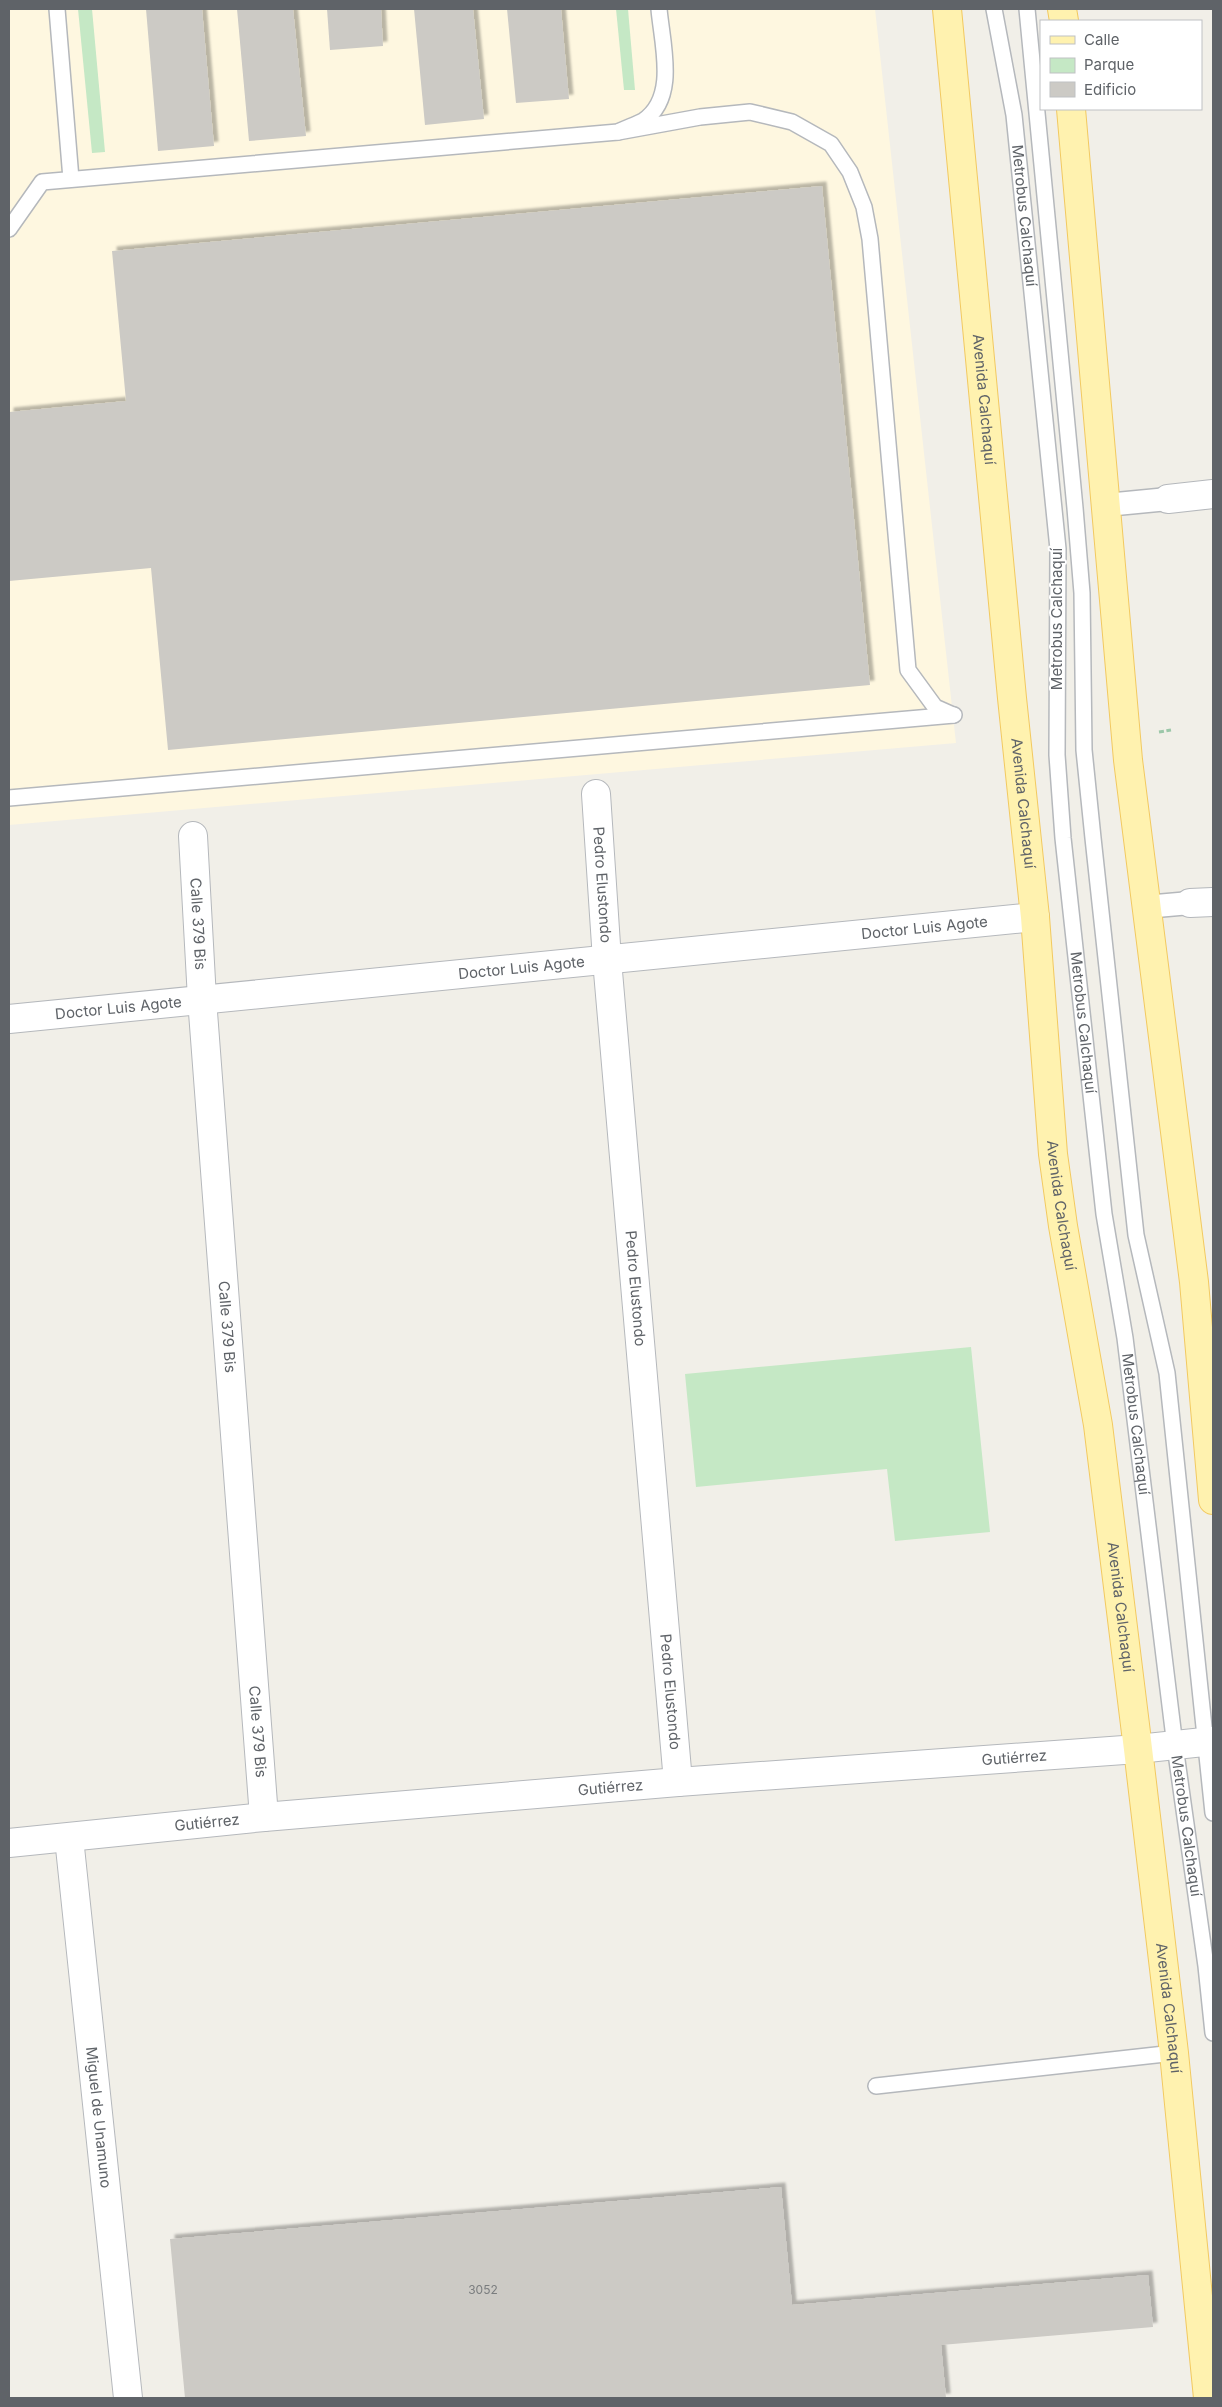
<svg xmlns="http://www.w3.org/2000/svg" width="1222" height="2407" viewBox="0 0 1222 2407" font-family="Inter,sans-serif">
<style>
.commercial{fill:#fef7e0}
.green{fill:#c5e8c5}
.building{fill:#cccac5;filter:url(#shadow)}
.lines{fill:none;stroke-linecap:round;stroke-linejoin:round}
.service-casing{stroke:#b5b8bc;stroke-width:18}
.pedestrian-casing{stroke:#b5b8bc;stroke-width:25}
.minor-casing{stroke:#b5b8bc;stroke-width:30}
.tertiary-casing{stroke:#b5b8bc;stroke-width:30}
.primary-casing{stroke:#f2c960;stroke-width:30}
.path{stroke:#9cc7a9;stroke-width:3;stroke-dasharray:5 2.5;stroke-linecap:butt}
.service{stroke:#fff;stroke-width:15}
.pedestrian{stroke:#fff;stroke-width:22}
.minor{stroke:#fff;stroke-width:28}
.tertiary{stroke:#fff;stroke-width:28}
.primary{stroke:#fff2af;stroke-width:28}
.labels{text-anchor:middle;stroke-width:4;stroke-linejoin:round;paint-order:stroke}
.number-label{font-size:12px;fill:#7a7d7f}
.street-label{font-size:15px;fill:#5f6368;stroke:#fff}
</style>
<defs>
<filter id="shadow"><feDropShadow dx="4.5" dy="-4.5" stdDeviation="1" flood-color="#0004"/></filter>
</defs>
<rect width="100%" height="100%" fill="#f1efe8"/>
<!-- commercial -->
<path class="commercial" d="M 9,9 L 875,9 L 956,743 L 9,825 Z"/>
<!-- green -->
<g class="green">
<path d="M 78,9 L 92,9 L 105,152 L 92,153 Z"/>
<path d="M 616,9 L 628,9 L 635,90 L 624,90 Z"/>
<path d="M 971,1347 L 990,1532 L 895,1541 L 887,1469 L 696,1487 L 685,1374 Z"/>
</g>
<!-- building -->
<g class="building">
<path d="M 146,9 L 202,9 L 214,146 L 158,151 Z"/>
<path d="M 237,9 L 293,9 L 306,136 L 249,141 Z"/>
<path d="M 327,9 L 381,9 L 383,46 L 330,50 Z"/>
<path d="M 414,9 L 473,9 L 484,119 L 425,125 Z"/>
<path d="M 507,9 L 561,9 L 569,99 L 516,103 Z"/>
<path d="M 822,186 L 870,685 L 168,750 L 151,568 L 9,581 L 9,412 L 126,401 L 112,251 Z"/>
<path d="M 781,2187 L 792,2305 L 1148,2275 L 1153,2327 L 941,2345 L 946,2398 L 185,2398 L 170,2239 Z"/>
</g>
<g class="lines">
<!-- service casing -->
<g class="service-casing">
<g id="service">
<path d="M 57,9 L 71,179"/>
<path id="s1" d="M 994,9 L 1014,115 L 1058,549 L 1057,755 L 1063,838 L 1104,1214 L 1125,1338 L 1175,1746 L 1206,1966 L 1213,2033"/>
<path d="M 1027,9 L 1075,508 L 1082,593 L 1084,750 L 1093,838 L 1136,1235 L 1167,1373 L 1213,1813"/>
<path d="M 618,132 L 700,117 L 750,112 L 792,122 L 831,144 L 850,172 L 864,207 L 870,239 L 908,670 L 935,707 L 953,715"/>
<path d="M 9,229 L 42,182 L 618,132 C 626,128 635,125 643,121 C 678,98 662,44 659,9"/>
<path d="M 9,798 L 954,715"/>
<path d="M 876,2086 L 1174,2053"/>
</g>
</g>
<!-- pedestrian casing -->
<g class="pedestrian-casing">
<g id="pedestrian">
<path d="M 1106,505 L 1168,499"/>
<path d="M 1145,907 L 1190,903"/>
</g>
</g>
<!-- minor casing -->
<g class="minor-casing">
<g id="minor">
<path d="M 1168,499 L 1213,494"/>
<path id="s2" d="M 596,794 L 607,960 L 678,1782"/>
<path id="s3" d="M 193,836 L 202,999 L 264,1817"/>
<path d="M 1190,903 L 1213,902"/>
<path id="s4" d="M 9,1019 L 1035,917"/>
<path d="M 1138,1749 L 1213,1741"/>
<path id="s5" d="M 69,1838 L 128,2398"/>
</g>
</g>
<!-- tertiary casing -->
<g class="tertiary-casing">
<g id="tertiary">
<path id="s6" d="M 9,1843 L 264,1817 L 678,1782 L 1138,1749"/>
</g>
</g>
<!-- primary casing -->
<g class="primary-casing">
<g id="primary">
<path id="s7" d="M 947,9 L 1012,698 L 1035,917 L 1053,1154 L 1063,1226 L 1098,1425 L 1138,1749 L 1174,2053 L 1208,2398"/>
<path d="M 1062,9 L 1064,21"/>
<path d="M 1071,109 L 1128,760 L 1194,1282 L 1213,1500"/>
</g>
</g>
<!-- path -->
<path class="path" d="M 1159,732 L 1171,730"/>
<!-- service -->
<use href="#service" class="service"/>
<!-- pedestrian -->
<use href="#pedestrian" class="pedestrian"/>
<!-- minor -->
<use href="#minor" class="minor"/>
<!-- tertiary -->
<use href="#tertiary" class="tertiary"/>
<!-- primary -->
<use href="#primary" class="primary"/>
</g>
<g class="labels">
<!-- number labels -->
<g class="number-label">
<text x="483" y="2294">3052</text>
</g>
<!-- street labels -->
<g class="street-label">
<text dy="5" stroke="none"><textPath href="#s1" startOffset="209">Metrobus Calchaquí</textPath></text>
<text dy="5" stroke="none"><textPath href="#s7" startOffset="392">Avenida Calchaquí</textPath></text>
<text transform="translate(1057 619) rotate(-90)" y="5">Metrobus Calchaquí</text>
<text dy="5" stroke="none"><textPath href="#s7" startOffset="798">Avenida Calchaquí</textPath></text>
<text dy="5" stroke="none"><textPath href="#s2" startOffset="91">Pedro Elustondo</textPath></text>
<text dy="5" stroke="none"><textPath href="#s3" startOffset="88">Calle 379 Bis</textPath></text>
<text dy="5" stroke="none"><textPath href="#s4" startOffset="920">Doctor Luis Agote</textPath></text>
<text dy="5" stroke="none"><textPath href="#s4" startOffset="515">Doctor Luis Agote</textPath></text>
<text dy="5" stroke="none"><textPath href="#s4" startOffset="110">Doctor Luis Agote</textPath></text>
<text dy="5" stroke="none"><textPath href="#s1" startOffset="1019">Metrobus Calchaquí</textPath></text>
<text dy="5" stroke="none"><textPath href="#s7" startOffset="1202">Avenida Calchaquí</textPath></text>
<text dy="5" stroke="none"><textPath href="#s2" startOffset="496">Pedro Elustondo</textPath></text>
<text dy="5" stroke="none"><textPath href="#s3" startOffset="492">Calle 379 Bis</textPath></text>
<text dy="5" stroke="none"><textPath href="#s1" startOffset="1424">Metrobus Calchaquí</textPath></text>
<text dy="5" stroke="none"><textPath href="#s7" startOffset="1608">Avenida Calchaquí</textPath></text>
<text dy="5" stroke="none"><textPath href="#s2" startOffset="901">Pedro Elustondo</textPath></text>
<text dy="5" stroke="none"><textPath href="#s3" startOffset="898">Calle 379 Bis</textPath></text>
<text dy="5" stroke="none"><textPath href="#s6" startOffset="1009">Gutiérrez</textPath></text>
<text dy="5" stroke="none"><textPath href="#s6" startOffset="604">Gutiérrez</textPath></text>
<text dy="5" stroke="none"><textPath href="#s6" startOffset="199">Gutiérrez</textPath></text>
<text dy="5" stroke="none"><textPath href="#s1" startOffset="1829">Metrobus Calchaquí</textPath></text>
<text dy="5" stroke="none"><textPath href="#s7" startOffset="2012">Avenida Calchaquí</textPath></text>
<text dy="5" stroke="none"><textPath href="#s5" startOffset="281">Miguel de Unamuno</textPath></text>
</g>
</g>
<!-- border -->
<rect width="1222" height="2407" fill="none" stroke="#5f6368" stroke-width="20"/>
<!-- legend -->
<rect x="1040" y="20" width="162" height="90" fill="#ffffff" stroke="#bfc1c3"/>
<rect x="1050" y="36" width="25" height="8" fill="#fff2af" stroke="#bfc1c3"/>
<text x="1084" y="45" font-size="15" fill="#5f6368">Calle</text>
<rect x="1050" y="58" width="25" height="15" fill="#c5e8c5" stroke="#bfc1c3"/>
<text x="1084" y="70" font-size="15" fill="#5f6368">Parque</text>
<rect x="1050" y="82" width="25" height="15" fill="#cccac5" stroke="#bfc1c3"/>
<text x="1084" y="95" font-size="15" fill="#5f6368">Edificio</text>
</svg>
